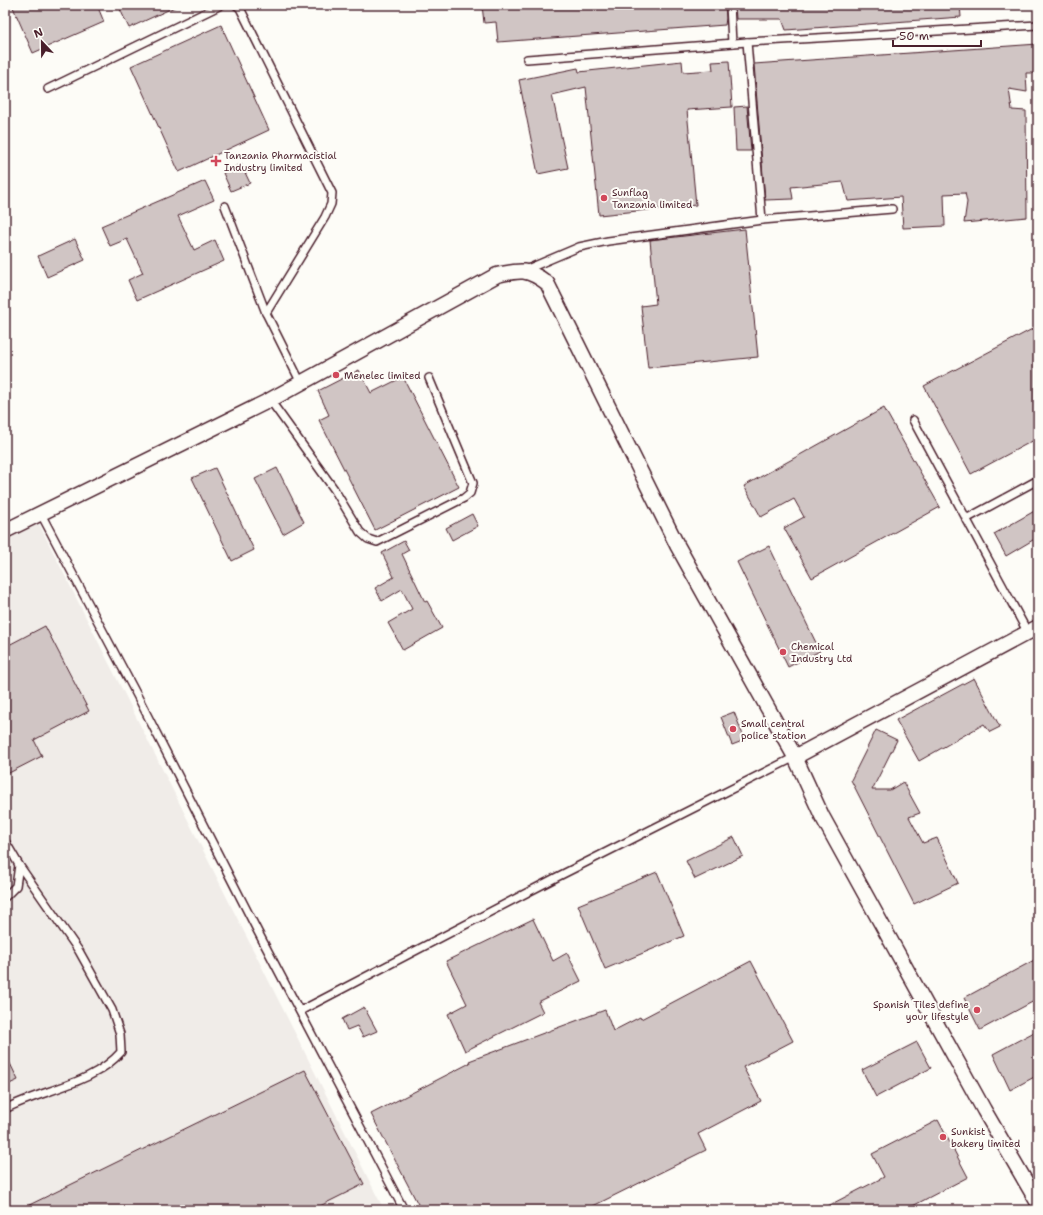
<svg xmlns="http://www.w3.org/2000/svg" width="1043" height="1215" viewBox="0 0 1043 1215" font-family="'Shantell Sans',sans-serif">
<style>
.built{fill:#f0ece8}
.building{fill:#d0c5c4;stroke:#4a1f2b}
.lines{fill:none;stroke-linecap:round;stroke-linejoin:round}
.lane-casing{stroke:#4a1f2b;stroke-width:10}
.street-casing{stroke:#4a1f2b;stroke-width:17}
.lane{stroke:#fdfcf7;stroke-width:7}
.street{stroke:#fdfcf7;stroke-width:14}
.poi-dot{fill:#d1495b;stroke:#fdfcf7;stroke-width:1.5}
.labels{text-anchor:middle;stroke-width:4;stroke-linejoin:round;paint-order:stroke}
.poi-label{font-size:10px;fill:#4a1f2b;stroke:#fdfcf7;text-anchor:start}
</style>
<rect width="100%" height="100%" fill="#fdfcf7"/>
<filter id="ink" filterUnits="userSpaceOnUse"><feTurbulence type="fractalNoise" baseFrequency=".025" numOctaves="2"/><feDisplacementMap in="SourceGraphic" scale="8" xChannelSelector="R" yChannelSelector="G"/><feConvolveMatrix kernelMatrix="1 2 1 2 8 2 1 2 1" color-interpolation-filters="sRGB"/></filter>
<g filter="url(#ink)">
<!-- built -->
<path class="built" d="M 38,522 L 384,1210 L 5,1210 L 5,539 Z"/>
<!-- building -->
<g class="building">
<path d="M 12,5 L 97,5 L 104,22 L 33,53 Z"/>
<path d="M 118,5 L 179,5 L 129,28 Z"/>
<path d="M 482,5 L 725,5 L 726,18 L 725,25 L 498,42 L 496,22 L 484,23 Z"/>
<path d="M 735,5 L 960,5 L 961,17 L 786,30 L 782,19 L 736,19 Z"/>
<path d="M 221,25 L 269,130 L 179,172 L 131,66 Z"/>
<path d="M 1038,44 L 1038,73 L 1026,73 L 1027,92 L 1009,89 L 1012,110 L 1026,111 L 1027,217 L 964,223 L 967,202 L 965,193 L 944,194 L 945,226 L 903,228 L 901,197 L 848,201 L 843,182 L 791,187 L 793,199 L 765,200 L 754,64 Z"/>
<path d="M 682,61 L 683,72 L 713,70 L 712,62 L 729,61 L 732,107 L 687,110 L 696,205 L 599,215 L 586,87 L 552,95 L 568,168 L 538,174 L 519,80 L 578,68 L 579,72 Z"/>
<path d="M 747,106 L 751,151 L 736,151 L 734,107 Z"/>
<path d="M 241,164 L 250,183 L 231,191 L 223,173 Z"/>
<path d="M 205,181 L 214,200 L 178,216 L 194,250 L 215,240 L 224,261 L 137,300 L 128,280 L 143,273 L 127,239 L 110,246 L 101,226 Z"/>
<path d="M 745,229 L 758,357 L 648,368 L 641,306 L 656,304 L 650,240 Z"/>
<path d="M 75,239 L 85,260 L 47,277 L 38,256 Z"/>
<path d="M 1038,326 L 1038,438 L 971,474 L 924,386 Z"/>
<path d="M 359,370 L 371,393 L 403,377 L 459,487 L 375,530 L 319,420 L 329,415 L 318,391 Z"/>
<path d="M 884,408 L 940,507 L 812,578 L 784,528 L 804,517 L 794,499 L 761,517 L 744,486 Z"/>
<path d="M 215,468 L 254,550 L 232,561 L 192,478 Z"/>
<path d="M 277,468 L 304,522 L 283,534 L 255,479 Z"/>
<path d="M 1038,509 L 1038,537 L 1006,556 L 994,534 Z"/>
<path d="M 472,514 L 478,526 L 452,540 L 446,528 Z"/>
<path d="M 404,541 L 409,550 L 402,554 L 425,602 L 427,601 L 442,628 L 403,650 L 388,623 L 412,609 L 402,589 L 382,601 L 375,588 L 394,577 L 382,553 Z"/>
<path d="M 769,546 L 820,651 L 788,667 L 737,562 Z"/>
<path d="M 45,626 L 89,711 L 34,740 L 42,756 L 5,775 L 5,647 Z"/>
<path d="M 974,678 L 1000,727 L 990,732 L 984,724 L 919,761 L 896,720 Z"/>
<path d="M 734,712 L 745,740 L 732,745 L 721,717 Z"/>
<path d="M 876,730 L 897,740 L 872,790 L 890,790 L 903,782 L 920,813 L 909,817 L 923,843 L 937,838 L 958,883 L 914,904 L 851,780 Z"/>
<path d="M 734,837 L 743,856 L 695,879 L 686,861 Z"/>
<path d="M 657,872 L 684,936 L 605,969 L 578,905 Z"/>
<path d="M 533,919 L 553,961 L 567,953 L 581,981 L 538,1002 L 543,1012 L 465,1051 L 448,1014 L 467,1004 L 446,961 Z"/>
<path d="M 1038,958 L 1038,999 L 980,1030 L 964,998 Z"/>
<path d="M 751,961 L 793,1041 L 743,1067 L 761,1101 L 698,1134 L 706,1150 L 585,1210 L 421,1210 L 371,1114 L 470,1063 L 469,1061 L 605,1010 L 613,1031 L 640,1017 L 641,1019 Z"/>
<path d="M 364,1007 L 377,1031 L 363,1037 L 357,1026 L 347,1030 L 342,1019 Z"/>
<path d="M 1038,1030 L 1038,1075 L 1010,1090 L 993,1054 Z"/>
<path d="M 917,1042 L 931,1068 L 876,1097 L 862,1070 Z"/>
<path d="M 5,1053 L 18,1080 L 5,1086 Z"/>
<path d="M 305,1070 L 364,1184 L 312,1210 L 19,1210 Z"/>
<path d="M 938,1120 L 968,1177 L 905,1210 L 820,1210 L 884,1177 L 872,1154 Z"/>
</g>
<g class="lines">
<!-- lane casing -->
<g class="lane-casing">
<g id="lane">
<path d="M 236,5 L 240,8 L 332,193 L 331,204 L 325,217 L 266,313"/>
<path d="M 730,5 L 732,43"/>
<path d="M 747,42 L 762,220"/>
<path d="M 527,59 L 747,42 L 1038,25"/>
<path d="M 48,89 L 221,5"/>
<path d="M 225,206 L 266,313 L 301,383"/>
<path d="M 525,270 L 579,247 L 608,241 L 762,220 L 892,209"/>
<path d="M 270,400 L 334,489 L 360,532 L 368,539 L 377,542 L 464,498 L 470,493 L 473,483 L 429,378"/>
<path d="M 913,420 L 1028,633"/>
<path d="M 41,514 L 140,701 L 258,932 L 404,1210"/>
<path d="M 966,519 L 1038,480"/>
<path d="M 5,841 L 19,865 L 16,886 L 5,897"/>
<path d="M 300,1011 L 557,877 L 795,757"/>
<path d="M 5,1109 C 43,1089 92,1085 121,1052 L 120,1034 L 112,1010 L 79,951 L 19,865"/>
</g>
</g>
<!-- street casing -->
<g class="street-casing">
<g id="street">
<path d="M 5,531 L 270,400 L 497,275 C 520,270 527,268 547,283 L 677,545 L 795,757 L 822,816 L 984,1110 L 1038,1203"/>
<path d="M 795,757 L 1038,627"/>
</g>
</g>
<!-- lane -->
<use href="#lane" class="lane"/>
<!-- street -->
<use href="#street" class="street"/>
</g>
</g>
<!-- markers -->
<g class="poi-dot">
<path d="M214 155h4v4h4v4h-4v4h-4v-4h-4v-4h4z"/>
<circle cx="604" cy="198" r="4"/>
<circle cx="336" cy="375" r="4"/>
<circle cx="783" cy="652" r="4"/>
<circle cx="733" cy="729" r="4"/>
<circle cx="977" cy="1010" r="4"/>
<circle cx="943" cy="1137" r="4"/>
</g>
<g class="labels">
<!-- poi labels -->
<g class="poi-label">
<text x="224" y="159">Tanzania Pharmacistial<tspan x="224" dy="12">Industry limited</tspan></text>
<text x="612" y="196">Sunflag<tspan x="612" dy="12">Tanzania limited</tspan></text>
<text x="344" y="379">Menelec limited</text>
<text x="791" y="650">Chemical<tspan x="791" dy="12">Industry Ltd</tspan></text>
<text x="741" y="727">Small central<tspan x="741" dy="12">police station</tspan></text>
<text x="969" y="1008" text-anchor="end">Spanish Tiles define<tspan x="969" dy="12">your lifestyle</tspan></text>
<text x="951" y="1135">Sunkist<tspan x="951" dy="12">bakery limited</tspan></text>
</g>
</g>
<!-- margin -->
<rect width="1043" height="1215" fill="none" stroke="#fdfcf7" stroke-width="20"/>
<rect x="10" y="10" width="1023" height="1195" fill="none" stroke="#4a1f2b" stroke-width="1.5" filter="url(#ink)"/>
<!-- north arrow -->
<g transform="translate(42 42) rotate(338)" stroke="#fdfcf7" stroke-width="3" paint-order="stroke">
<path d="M0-3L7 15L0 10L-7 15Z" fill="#4a1f2b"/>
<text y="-6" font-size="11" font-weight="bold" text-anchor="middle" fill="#4a1f2b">N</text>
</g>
<!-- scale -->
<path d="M893 40v6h88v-6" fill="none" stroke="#4a1f2b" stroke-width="2"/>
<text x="899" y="40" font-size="12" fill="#4a1f2b" stroke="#fdfcf7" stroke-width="3" paint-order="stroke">50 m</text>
</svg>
